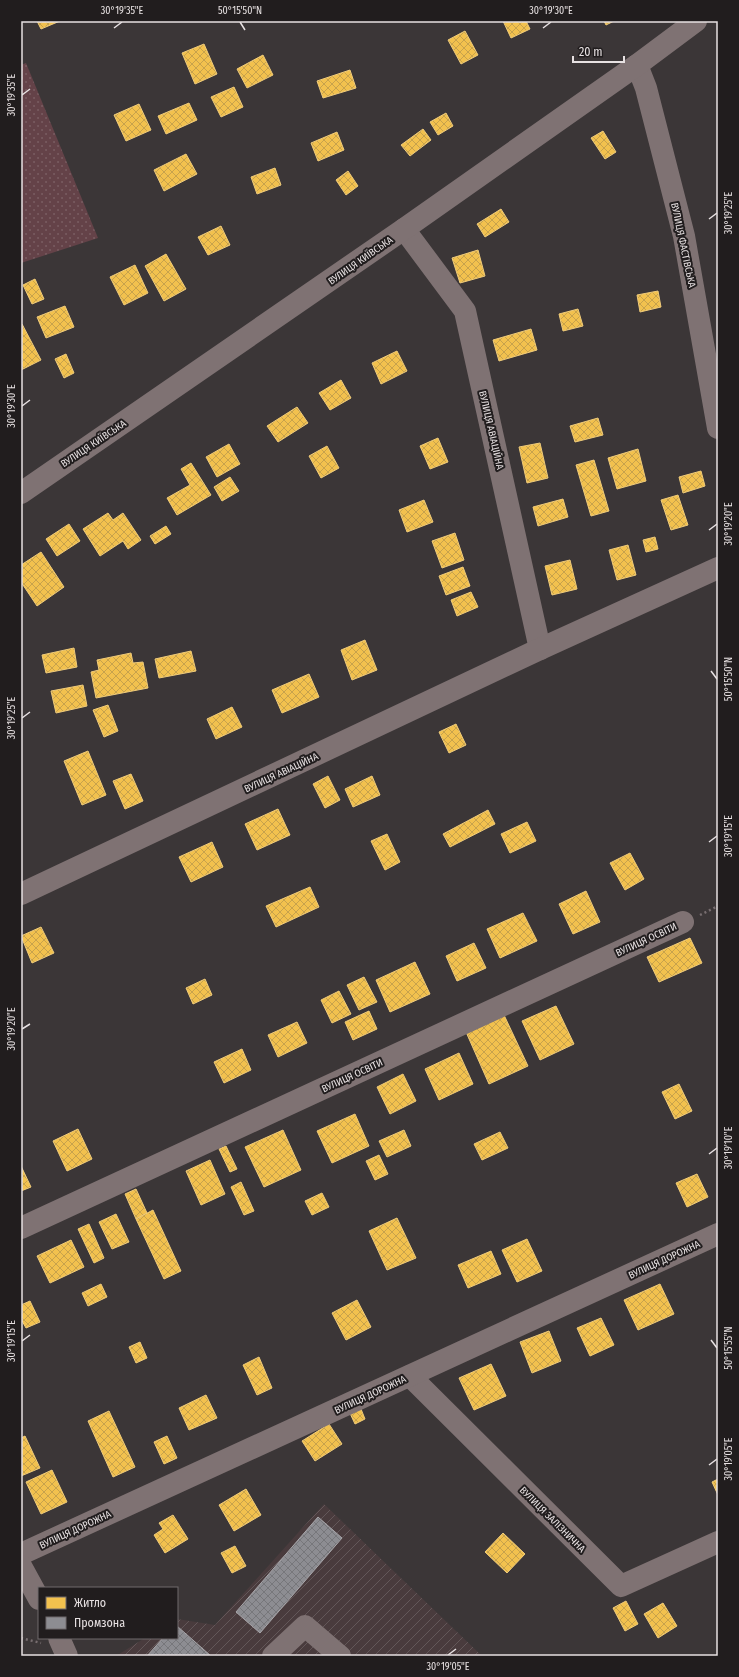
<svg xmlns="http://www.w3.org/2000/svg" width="739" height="1677" viewBox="0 0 739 1677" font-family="'Fira Sans Condensed',sans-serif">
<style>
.industrial{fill:url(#industrial-furrows)}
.garden{fill:url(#garden-dots)}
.homes{fill:url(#homes-cross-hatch);stroke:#efcb7a}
.industry{fill:url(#industry-cross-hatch);stroke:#a8a6aa}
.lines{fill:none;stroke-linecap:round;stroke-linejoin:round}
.path{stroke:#786e70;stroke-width:2.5;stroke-dasharray:2 3;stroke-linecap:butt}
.minor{stroke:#7f7273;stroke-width:22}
.ticks{fill:none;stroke:#e7e1e2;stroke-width:1.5}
.labels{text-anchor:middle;stroke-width:4;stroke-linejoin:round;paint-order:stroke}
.street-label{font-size:10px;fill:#e7e1e2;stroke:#211d1e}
.neatline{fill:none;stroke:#e7e1e2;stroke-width:1.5}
.ticks-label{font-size:10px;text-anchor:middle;fill:#e7e1e2}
</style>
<defs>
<pattern id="industrial-furrows" width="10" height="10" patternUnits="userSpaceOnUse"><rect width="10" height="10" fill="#493b3d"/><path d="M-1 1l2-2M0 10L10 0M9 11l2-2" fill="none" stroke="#635759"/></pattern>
<pattern id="garden-dots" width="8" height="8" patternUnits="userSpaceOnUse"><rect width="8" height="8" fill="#644248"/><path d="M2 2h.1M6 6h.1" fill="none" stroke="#7a5d62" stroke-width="1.8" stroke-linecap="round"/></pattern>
<pattern id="homes-cross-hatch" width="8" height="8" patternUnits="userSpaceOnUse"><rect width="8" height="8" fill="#f2c14e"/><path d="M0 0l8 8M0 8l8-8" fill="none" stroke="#c7a24c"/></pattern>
<pattern id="industry-cross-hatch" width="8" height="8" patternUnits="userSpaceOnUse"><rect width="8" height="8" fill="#8d8d92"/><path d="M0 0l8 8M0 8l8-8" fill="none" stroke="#77777b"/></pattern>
</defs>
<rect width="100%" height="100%" fill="#3b3637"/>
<!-- industrial -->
<path class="industrial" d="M 324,1504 L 482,1656 L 116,1656 L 145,1638 L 177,1638 L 177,1619 L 215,1625 Z"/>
<!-- garden -->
<path class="garden" d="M 26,63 L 98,238 L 21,263 L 21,65 Z"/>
<!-- homes -->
<g class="homes">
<path d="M 37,21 L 60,21 L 41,29 Z"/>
<path d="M 503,21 L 526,21 L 530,29 L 511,38 Z"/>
<path d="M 604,21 L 614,21 L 606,25 Z"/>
<path d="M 465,31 L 478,55 L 461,64 L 448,40 Z"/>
<path d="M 204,44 L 217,74 L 195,84 L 182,53 Z"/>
<path d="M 263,55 L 273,75 L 247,88 L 237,69 Z"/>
<path d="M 350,70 L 356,88 L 323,98 L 317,81 Z"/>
<path d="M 234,87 L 243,107 L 221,117 L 211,97 Z"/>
<path d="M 189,103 L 197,120 L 166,134 L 158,116 Z"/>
<path d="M 139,104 L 151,130 L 126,141 L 114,115 Z"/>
<path d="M 446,113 L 453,126 L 438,135 L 430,122 Z"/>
<path d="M 423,129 L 431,140 L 410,156 L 401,145 Z"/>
<path d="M 603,131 L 616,152 L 605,159 L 591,138 Z"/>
<path d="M 337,132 L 344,150 L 318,161 L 311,143 Z"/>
<path d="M 186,154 L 197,174 L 164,191 L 154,170 Z"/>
<path d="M 275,168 L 281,185 L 257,194 L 251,177 Z"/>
<path d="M 348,171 L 358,186 L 346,195 L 336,180 Z"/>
<path d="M 501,209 L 509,222 L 485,237 L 477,224 Z"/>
<path d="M 221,226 L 230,245 L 208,255 L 198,237 Z"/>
<path d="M 478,250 L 485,276 L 460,283 L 452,258 Z"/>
<path d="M 166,254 L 186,289 L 164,301 L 145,266 Z"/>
<path d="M 135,265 L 148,293 L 124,305 L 110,277 Z"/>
<path d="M 35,279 L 44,299 L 32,304 L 23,285 Z"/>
<path d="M 658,291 L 661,307 L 640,312 L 637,295 Z"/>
<path d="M 65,306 L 74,327 L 46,338 L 37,317 Z"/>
<path d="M 578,309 L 583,326 L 563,331 L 559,314 Z"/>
<path d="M 22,324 L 41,360 L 21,370 L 21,325 Z"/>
<path d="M 531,329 L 537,350 L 499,361 L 493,340 Z"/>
<path d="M 397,351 L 407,371 L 381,384 L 372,363 Z"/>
<path d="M 66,354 L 74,373 L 64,378 L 55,359 Z"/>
<path d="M 341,380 L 351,398 L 330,410 L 319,393 Z"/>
<path d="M 297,407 L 308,423 L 278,442 L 267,426 Z"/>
<path d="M 598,418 L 603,435 L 575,442 L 570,426 Z"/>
<path d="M 438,438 L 448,462 L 430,469 L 420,446 Z"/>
<path d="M 540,443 L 548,478 L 527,483 L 519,447 Z"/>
<path d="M 229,444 L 240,464 L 217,477 L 206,457 Z"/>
<path d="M 327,446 L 339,468 L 321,478 L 309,456 Z"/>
<path d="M 638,449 L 646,481 L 617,489 L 608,458 Z"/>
<path d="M 594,460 L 609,511 L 591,516 L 576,465 Z"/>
<path d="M 191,463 L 211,495 L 177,515 L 167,498 L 190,485 L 181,469 Z"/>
<path d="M 701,471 L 705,486 L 683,493 L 679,477 Z"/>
<path d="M 230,477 L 239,491 L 222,501 L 214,487 Z"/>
<path d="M 678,495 L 688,525 L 671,530 L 661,500 Z"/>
<path d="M 563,499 L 568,517 L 538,526 L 533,507 Z"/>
<path d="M 424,500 L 433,522 L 407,532 L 399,510 Z"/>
<path d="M 108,513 L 113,520 L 123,513 L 141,540 L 128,549 L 123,541 L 100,556 L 83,529 Z"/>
<path d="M 69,524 L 80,541 L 57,556 L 46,539 Z"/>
<path d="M 166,526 L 171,534 L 155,544 L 150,536 Z"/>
<path d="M 455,533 L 464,560 L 442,568 L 432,541 Z"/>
<path d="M 655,537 L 658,549 L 646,552 L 643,540 Z"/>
<path d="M 628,545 L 636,575 L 617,580 L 609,550 Z"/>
<path d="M 41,552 L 64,587 L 37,606 L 21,582 L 21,565 Z"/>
<path d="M 570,560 L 577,589 L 552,595 L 545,566 Z"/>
<path d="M 463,567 L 470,586 L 446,595 L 439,576 Z"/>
<path d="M 471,592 L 478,607 L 457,616 L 451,600 Z"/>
<path d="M 365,640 L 377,670 L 352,680 L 341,650 Z"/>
<path d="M 74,648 L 77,667 L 46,673 L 42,655 Z"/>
<path d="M 191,651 L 196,671 L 159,678 L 155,659 Z"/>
<path d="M 131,653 L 133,663 L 143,662 L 148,688 L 96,698 L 91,672 L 99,670 L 97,660 Z"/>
<path d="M 309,674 L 319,697 L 282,713 L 272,690 Z"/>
<path d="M 83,685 L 87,706 L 56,713 L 51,691 Z"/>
<path d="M 108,705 L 118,731 L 104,737 L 93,710 Z"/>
<path d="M 232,707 L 242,727 L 216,739 L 207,719 Z"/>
<path d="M 456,724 L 466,745 L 449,753 L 439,732 Z"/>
<path d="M 88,751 L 106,795 L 82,805 L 64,761 Z"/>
<path d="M 131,774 L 143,801 L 125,809 L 113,781 Z"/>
<path d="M 328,776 L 340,800 L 325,808 L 313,784 Z"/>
<path d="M 372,776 L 380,795 L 353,807 L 345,789 Z"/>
<path d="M 278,809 L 290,835 L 257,850 L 245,824 Z"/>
<path d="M 488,810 L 495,824 L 450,847 L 443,834 Z"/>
<path d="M 527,822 L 536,841 L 510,853 L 501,834 Z"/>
<path d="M 387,834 L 400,862 L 385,870 L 371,841 Z"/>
<path d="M 212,842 L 223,867 L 191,882 L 179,857 Z"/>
<path d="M 630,853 L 644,879 L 625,890 L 610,863 Z"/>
<path d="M 310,887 L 319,907 L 276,927 L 266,906 Z"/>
<path d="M 586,891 L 600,922 L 573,934 L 559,904 Z"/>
<path d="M 523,913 L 537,941 L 500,958 L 487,929 Z"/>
<path d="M 41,927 L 54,953 L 32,963 L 21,936 Z"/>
<path d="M 690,938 L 702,963 L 659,982 L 647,957 Z"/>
<path d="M 474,943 L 486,968 L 457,981 L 446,956 Z"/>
<path d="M 415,962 L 430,994 L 390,1012 L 376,980 Z"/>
<path d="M 364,977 L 377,1002 L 359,1010 L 347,985 Z"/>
<path d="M 205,979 L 212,995 L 193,1004 L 186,988 Z"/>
<path d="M 339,991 L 351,1014 L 332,1023 L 321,1000 Z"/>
<path d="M 556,1006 L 574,1044 L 540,1060 L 522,1021 Z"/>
<path d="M 369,1011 L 377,1029 L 353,1040 L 345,1022 Z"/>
<path d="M 504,1015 L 528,1066 L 489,1084 L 466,1032 Z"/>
<path d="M 297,1022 L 307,1043 L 278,1057 L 268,1035 Z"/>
<path d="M 242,1049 L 251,1070 L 224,1083 L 214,1062 Z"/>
<path d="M 459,1053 L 473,1084 L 439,1100 L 425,1069 Z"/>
<path d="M 403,1074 L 416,1101 L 390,1114 L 377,1087 Z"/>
<path d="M 679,1084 L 692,1111 L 675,1119 L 662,1092 Z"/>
<path d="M 355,1114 L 369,1146 L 332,1163 L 317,1131 Z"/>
<path d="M 78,1129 L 92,1159 L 67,1171 L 53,1141 Z"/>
<path d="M 283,1130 L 301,1170 L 264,1187 L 245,1147 Z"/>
<path d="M 404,1130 L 411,1146 L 387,1157 L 379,1141 Z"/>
<path d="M 500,1132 L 508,1148 L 482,1160 L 474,1144 Z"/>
<path d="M 226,1146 L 237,1169 L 230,1172 L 219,1149 Z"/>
<path d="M 379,1155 L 388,1174 L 375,1180 L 366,1161 Z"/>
<path d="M 210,1160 L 225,1194 L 201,1205 L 186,1171 Z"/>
<path d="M 21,1166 L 31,1187 L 21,1191 Z"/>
<path d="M 697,1174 L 708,1197 L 687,1207 L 676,1183 Z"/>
<path d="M 241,1182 L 254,1211 L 244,1215 L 231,1187 Z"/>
<path d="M 136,1189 L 147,1213 L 136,1219 L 125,1194 Z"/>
<path d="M 322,1193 L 329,1207 L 312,1215 L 305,1201 Z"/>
<path d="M 153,1210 L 181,1271 L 164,1279 L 136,1219 Z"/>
<path d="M 116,1214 L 129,1242 L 112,1249 L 99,1222 Z"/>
<path d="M 397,1218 L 416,1258 L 387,1270 L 369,1231 Z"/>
<path d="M 89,1224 L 104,1258 L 94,1263 L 78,1229 Z"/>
<path d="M 527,1239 L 542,1271 L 517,1282 L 502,1250 Z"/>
<path d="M 71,1240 L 84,1267 L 50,1283 L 37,1256 Z"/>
<path d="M 491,1251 L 501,1274 L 468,1288 L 458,1265 Z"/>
<path d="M 101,1284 L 107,1297 L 88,1306 L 82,1293 Z"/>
<path d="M 660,1284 L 674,1314 L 638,1330 L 624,1300 Z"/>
<path d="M 357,1300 L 371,1327 L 346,1340 L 332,1313 Z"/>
<path d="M 30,1301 L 40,1322 L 26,1328 L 21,1319 L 21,1305 Z"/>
<path d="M 601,1318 L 614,1345 L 590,1356 L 577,1328 Z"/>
<path d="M 549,1331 L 561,1361 L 532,1373 L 520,1342 Z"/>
<path d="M 140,1342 L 147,1358 L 136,1363 L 129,1347 Z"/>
<path d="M 259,1357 L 272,1388 L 257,1395 L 243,1365 Z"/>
<path d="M 491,1364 L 506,1396 L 474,1410 L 459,1378 Z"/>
<path d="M 206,1395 L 217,1418 L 189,1430 L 179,1408 Z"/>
<path d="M 359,1404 L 365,1419 L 355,1424 L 348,1409 Z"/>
<path d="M 109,1411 L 135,1467 L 113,1477 L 88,1421 Z"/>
<path d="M 329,1424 L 342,1444 L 315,1461 L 302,1441 Z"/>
<path d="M 25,1436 L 40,1468 L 21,1476 L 21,1438 Z"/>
<path d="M 167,1436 L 177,1458 L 164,1464 L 154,1442 Z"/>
<path d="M 52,1470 L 67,1502 L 41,1514 L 26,1482 Z"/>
<path d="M 718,1479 L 718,1495 L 712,1482 Z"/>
<path d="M 246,1489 L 261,1515 L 234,1531 L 219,1505 Z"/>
<path d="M 173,1515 L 188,1539 L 165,1553 L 154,1535 L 163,1529 L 159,1523 Z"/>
<path d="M 503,1533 L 525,1554 L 507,1573 L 485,1552 Z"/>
<path d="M 235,1546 L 246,1566 L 232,1573 L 221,1553 Z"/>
<path d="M 626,1601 L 638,1624 L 625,1631 L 613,1608 Z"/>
<path d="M 663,1603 L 677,1626 L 658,1638 L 644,1614 Z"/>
</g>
<!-- industry -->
<g class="industry">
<path d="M 318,1517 L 342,1538 L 260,1633 L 236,1612 Z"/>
<path d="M 177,1626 L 211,1656 L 147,1656 L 163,1638 L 177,1638 Z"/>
</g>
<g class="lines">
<!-- path -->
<g class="path">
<path d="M 700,915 L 718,906"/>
<path d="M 21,1638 L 41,1643"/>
</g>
<!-- minor -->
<g class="minor">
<path d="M 637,65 L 646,88 L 684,236 L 718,428"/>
<path d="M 404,229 L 465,311 L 540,649"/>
<path d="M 21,493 L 404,229 L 637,65 L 696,21"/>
<path d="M 21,894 L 540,649 L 718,568"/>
<path d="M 21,1228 L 683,922"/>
<path d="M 410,1376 L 621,1586 L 718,1542"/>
<path d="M 21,1554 L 718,1234"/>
<path d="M 21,1566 L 39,1599"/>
<path d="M 59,1638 L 67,1656"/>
<path d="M 273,1656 L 305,1626 L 340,1656"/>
</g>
</g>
<!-- ticks -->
<path class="ticks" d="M 240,22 L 245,30M 114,28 L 122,22M 543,28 L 551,22M 22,95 L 30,89M 709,219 L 717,213M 22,406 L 30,400M 709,530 L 717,524M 711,671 L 717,679M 22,718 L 30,712M 709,842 L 717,836M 22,1029 L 30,1024M 709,1154 L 717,1148M 711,1340 L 717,1348M 22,1341 L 30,1335M 709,1465 L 717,1459M 448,1655 L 456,1649"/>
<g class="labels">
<!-- street labels -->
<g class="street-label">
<text transform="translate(684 245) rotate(78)" y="4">ВУЛИЦЯ ФАСТІВСЬКА</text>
<text transform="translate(360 260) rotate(-35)" y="4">ВУЛИЦЯ КИЇВСЬКА</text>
<text transform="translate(492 430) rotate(77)" y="4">ВУЛИЦЯ АВІАЦІЙНА</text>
<text transform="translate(93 443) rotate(-34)" y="4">ВУЛИЦЯ КИЇВСЬКА</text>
<text transform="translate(281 772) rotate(-25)" y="4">ВУЛИЦЯ АВІАЦІЙНА</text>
<text transform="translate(646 939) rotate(-25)" y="4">ВУЛИЦЯ ОСВІТИ</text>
<text transform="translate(352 1075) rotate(-25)" y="4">ВУЛИЦЯ ОСВІТИ</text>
<text transform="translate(664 1259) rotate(-25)" y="4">ВУЛИЦЯ ДОРОЖНА</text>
<text transform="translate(370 1394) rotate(-25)" y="4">ВУЛИЦЯ ДОРОЖНА</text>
<text transform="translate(553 1519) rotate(45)" y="4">ВУЛИЦЯ ЗАЛІЗНИЧНА</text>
<text transform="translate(75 1529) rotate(-25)" y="4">ВУЛИЦЯ ДОРОЖНА</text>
</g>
</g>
<!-- border -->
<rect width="739" height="1677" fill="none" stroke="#211d1e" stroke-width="44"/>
<!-- legend -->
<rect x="38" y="1587" width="140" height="52" fill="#211d1e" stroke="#706b6c"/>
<rect x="46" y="1597" width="20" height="12" fill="#f2c14e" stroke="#706b6c"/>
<text x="74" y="1607" font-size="12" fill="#e7e1e2">Житло</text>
<rect x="46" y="1617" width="20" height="12" fill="#8d8d92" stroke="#706b6c"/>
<text x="74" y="1627" font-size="12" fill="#e7e1e2">Промзона</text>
<!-- scale -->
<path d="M573 56v6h51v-6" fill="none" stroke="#e7e1e2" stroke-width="2"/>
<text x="579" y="56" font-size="12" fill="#e7e1e2" stroke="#211d1e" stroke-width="3" paint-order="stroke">20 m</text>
<rect x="22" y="22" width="695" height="1633" class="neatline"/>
<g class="ticks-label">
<text x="122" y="14">30°19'35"E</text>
<text x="240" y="14">50°15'50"N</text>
<text x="551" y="14">30°19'30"E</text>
<text transform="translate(11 95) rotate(-90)" y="4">30°19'35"E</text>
<text transform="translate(728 213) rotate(-90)" y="4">30°19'25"E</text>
<text transform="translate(11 406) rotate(-90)" y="4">30°19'30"E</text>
<text transform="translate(728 524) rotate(-90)" y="4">30°19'20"E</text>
<text transform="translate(728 679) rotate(-90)" y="4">50°15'50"N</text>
<text transform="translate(11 718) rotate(-90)" y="4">30°19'25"E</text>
<text transform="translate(728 836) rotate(-90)" y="4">30°19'15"E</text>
<text transform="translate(11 1029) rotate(-90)" y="4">30°19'20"E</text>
<text transform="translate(728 1148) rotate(-90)" y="4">30°19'10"E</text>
<text transform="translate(11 1341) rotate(-90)" y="4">30°19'15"E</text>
<text transform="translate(728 1348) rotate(-90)" y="4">50°15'55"N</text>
<text transform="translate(728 1459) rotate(-90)" y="4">30°19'05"E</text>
<text x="448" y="1670">30°19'05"E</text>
</g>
</svg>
